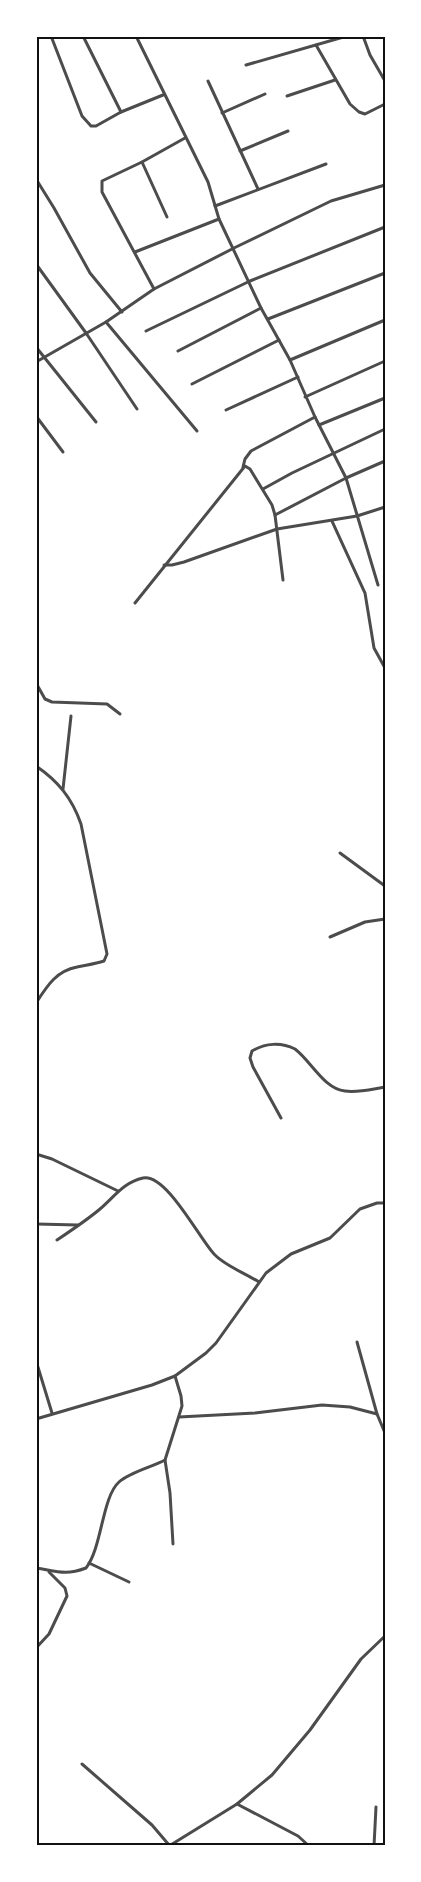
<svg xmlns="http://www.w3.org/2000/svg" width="421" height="1882" viewBox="0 0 421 1882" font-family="'Fira Sans',sans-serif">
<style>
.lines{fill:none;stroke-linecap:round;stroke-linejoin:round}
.minor{stroke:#4c4c4c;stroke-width:3}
.neatline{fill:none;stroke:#111;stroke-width:2}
</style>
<rect width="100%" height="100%" fill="#fff"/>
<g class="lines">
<!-- minor -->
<g class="minor">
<path d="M 51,36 L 82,116 L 91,126 L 96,126 L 121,112 L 163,95"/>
<path d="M 83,36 L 121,112"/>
<path d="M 136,36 L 208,182 L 219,219 L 261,308 L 290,360 L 315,417 L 346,478 L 378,585"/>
<path d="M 363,36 L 370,55 L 385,81"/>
<path d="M 316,45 L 350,104 L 359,112 L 365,114 L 385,104"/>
<path d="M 246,65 L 347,36"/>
<path d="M 208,81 L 258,189"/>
<path d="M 287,96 L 335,80"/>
<path d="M 222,113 L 265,94"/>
<path d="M 240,151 L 288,131"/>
<path d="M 142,162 L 167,217"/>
<path d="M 36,179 L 54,208 L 90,273 L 122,312"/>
<path d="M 215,206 L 326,164"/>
<path d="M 135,252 L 219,219"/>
<path d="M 36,264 L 86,333 L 137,409"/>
<path d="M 154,289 L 102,192 L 102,181 L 142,162 L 185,138"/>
<path d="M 268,319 L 385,273"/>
<path d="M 106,322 L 197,431"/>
<path d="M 146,331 L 250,281 L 385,227"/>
<path d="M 36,347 L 96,422"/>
<path d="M 178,351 L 261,308"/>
<path d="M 290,360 L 385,320"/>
<path d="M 36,362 L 106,322 L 154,289 L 234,248 L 331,201 L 385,185"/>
<path d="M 192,384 L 279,340"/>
<path d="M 305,397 L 385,361"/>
<path d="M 226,410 L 298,377"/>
<path d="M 36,416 L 63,452"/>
<path d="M 319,425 L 385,398"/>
<path d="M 243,467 L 245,459 L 251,451 L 315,417"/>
<path d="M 263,489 L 292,473 L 385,429"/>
<path d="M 275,515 L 346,478 L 385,461"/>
<path d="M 332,521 L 365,593 L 374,648 L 385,668"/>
<path d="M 164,565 L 172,565 L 184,562 L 277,529 L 357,516 L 385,507"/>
<path d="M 135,603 L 245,466 L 250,469 L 272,505 L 275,515 L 283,580"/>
<path d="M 36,683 L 45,699 L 52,702 L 107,704 L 120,714"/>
<path d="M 36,766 C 58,781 72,798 81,824 L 107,954 L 104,961 C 95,964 86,965 77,967 C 56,971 47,986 36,1003"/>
<path d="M 63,789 L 71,716"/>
<path d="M 340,853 L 385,886"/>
<path d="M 330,937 L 365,922 L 385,919"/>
<path d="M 281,1118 L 253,1067 L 250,1058 L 252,1051 C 265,1043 281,1042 295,1049 C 311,1061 324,1089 345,1091 C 358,1093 372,1089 385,1087"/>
<path d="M 36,1154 L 52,1159 L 118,1191"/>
<path d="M 36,1224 L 78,1225"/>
<path d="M 57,1240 C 72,1230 87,1220 100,1209 C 114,1197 124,1182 143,1178 C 166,1173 199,1238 214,1254 C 225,1266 245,1273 259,1282"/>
<path d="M 357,1342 L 377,1414 L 385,1433"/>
<path d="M 37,1364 L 52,1413"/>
<path d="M 179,1417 L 255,1413 L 322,1405 L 350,1407 L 377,1414"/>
<path d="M 36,1419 L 152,1385 L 175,1376 L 206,1353 L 216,1343 L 266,1273 L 291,1254 L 330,1238 L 360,1209 L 377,1203 L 385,1203"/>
<path d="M 165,1460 L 170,1493 L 173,1544"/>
<path d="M 89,1563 L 129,1582"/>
<path d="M 36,1568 C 56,1571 65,1576 86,1568 C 102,1548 102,1497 119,1482 C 130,1472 152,1467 165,1460 L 182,1406 L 181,1396 L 175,1376"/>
<path d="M 36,1648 L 49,1634 L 67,1596 L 65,1588 L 49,1572"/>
<path d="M 82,1764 L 152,1825 L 169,1845"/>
<path d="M 237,1804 L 298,1836 L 309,1846"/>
<path d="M 169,1846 L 237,1804 L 272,1775 L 310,1730 L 361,1659 L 385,1636"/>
<path d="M 374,1846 L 376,1807"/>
</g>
</g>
<!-- border -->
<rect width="421" height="1882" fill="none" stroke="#ffffff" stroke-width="75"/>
<rect x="38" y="38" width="346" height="1806" class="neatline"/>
</svg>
